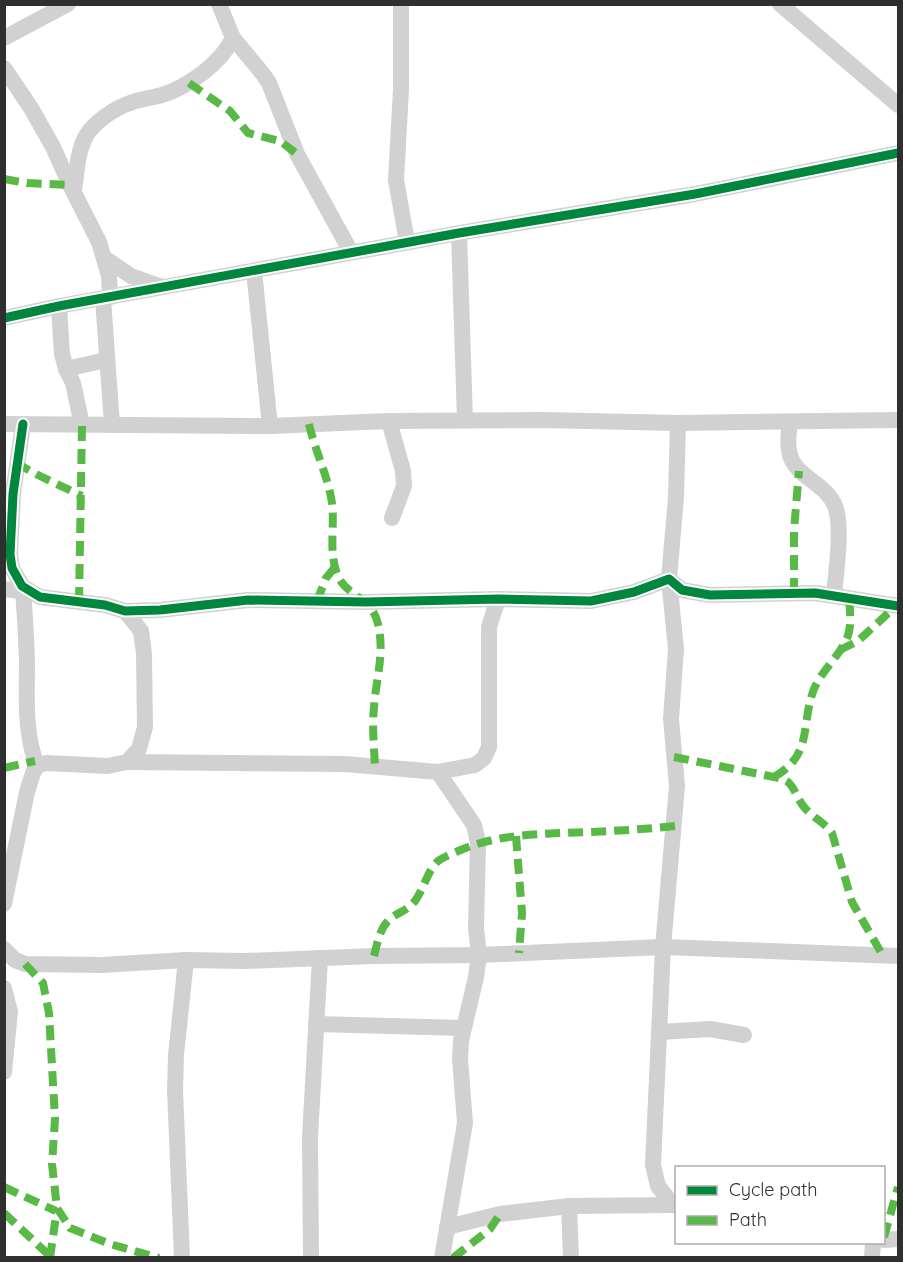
<svg xmlns="http://www.w3.org/2000/svg" width="903" height="1262" viewBox="0 0 903 1262" font-family="Quicksand,sans-serif">
<style>
.lines{fill:none;stroke-linecap:round;stroke-linejoin:round}
.minor{stroke:#d1d1d1;stroke-width:16}
.quiet{stroke:#58b947;stroke-width:8;stroke-dasharray:15 8;stroke-linecap:butt}
.cycleway-casing{stroke:#fff;stroke-width:13}
.cycleway{stroke:#00873e;stroke-width:9}
</style>
<rect width="100%" height="100%" fill="#fff"/>
<g class="lines">
<!-- minor -->
<g class="minor">
<path d="M 401,4 L 401,89 L 396,180 L 407,242"/>
<path d="M 780,4 L 898,105"/>
<path d="M 4,38 L 68,4"/>
<path d="M 233,38 L 263,74 L 269,83 L 297,154 L 351,252"/>
<path d="M 4,68 L 31,108 L 53,147 L 70,185 L 99,242 L 109,276 L 110,297"/>
<path d="M 74,190 C 77,173 77,152 86,136 C 94,122 115,108 130,103 C 140,99 151,98 162,95 C 188,87 221,63 233,38 L 219,4"/>
<path d="M 459,233 L 465,420"/>
<path d="M 106,259 L 131,276 L 162,287"/>
<path d="M 254,271 L 270,426"/>
<path d="M 103,299 L 112,425"/>
<path d="M 59,306 L 62,354 L 66,369 L 73,383 L 82,425"/>
<path d="M 4,318 L 59,306 L 459,233 L 695,194 L 898,153"/>
<path d="M 66,369 L 106,360"/>
<path d="M 389,421 L 403,471 L 404,486 L 392,518"/>
<path d="M 790,422 C 789,432 787,441 789,450 C 792,477 826,482 835,506 C 843,526 836,572 834,595"/>
<path d="M 4,424 L 270,426 L 389,421 L 542,420 L 678,423 L 898,420"/>
<path d="M 23,424 L 13,494 L 10,554 L 12,568 L 22,586 L 40,597 L 105,605 L 125,611 L 160,610 L 248,600 L 366,602 L 498,599 L 591,601 L 634,592 L 669,579 L 682,590 L 710,595 L 815,593 L 898,606"/>
<path d="M 4,589 L 29,592"/>
<path d="M 23,591 C 25,614 26,637 27,661 C 27,697 24,731 37,766"/>
<path d="M 127,762 L 345,764 L 438,772 L 475,765 L 484,758 L 489,747 L 489,627 L 498,599"/>
<path d="M 438,772 L 474,825 L 478,843 L 476,928 L 479,955 L 476,977 L 461,1041 L 460,1059 L 465,1123 L 442,1258"/>
<path d="M 4,904 L 27,792 L 33,773 L 37,766 L 46,763 L 108,766 L 127,762 L 139,749 L 145,727 L 144,654 L 141,631 L 125,611"/>
<path d="M 4,949 L 15,960 L 25,964 L 101,965 L 186,960 L 245,961 L 374,956 L 479,955 L 663,947 L 898,956"/>
<path d="M 4,988 L 10,1012 L 4,1072"/>
<path d="M 316,1024 L 463,1028"/>
<path d="M 660,1032 L 710,1029 L 744,1035"/>
<path d="M 569,1206 L 571,1258"/>
<path d="M 676,1206 L 673,1205 L 658,1186 L 653,1165 L 663,947 L 677,786 L 671,719 L 676,649 L 669,579 L 676,497 L 678,423"/>
<path d="M 447,1227 L 500,1214 L 569,1206 L 673,1205"/>
<path d="M 884,1240 L 898,1239"/>
<path d="M 182,1258 L 175,1090 L 176,1055 L 186,960"/>
<path d="M 311,1258 L 310,1137 L 320,958"/>
<path d="M 872,1258 L 873,1242"/>
</g>
<!-- quiet -->
<g class="quiet">
<path d="M 189,83 L 230,111 L 248,133 L 280,141 L 297,154"/>
<path d="M 4,179 L 27,183 L 70,185"/>
<path d="M 309,424 C 315,451 328,476 332,503 C 335,527 328,554 338,576 C 346,596 372,597 378,624 C 385,653 376,679 374,707 C 372,726 374,747 375,766"/>
<path d="M 16,463 L 38,475 L 82,496"/>
<path d="M 794,593 L 794,530 L 799,471"/>
<path d="M 317,601 L 326,578 L 335,567"/>
<path d="M 79,602 L 82,425"/>
<path d="M 840,650 L 858,641 L 896,606"/>
<path d="M 674,757 L 774,777 C 779,778 784,779 788,782 C 795,788 797,799 804,807 C 812,817 824,822 832,833 L 852,902 L 883,956"/>
<path d="M 4,768 L 35,761"/>
<path d="M 774,777 C 814,754 800,725 814,689 C 822,670 839,657 847,638 C 852,627 850,610 849,597"/>
<path d="M 516,836 L 522,913 L 519,953"/>
<path d="M 374,956 C 378,941 380,925 394,916 C 402,911 409,909 415,901 C 424,889 427,871 438,861 C 445,856 454,853 463,849 C 503,833 545,834 588,832 C 617,831 646,829 675,826"/>
<path d="M 25,964 L 43,983 L 49,1013 L 55,1119 L 52,1164 L 57,1208 L 70,1228 L 110,1244 L 159,1258"/>
<path d="M 4,1187 L 56,1211"/>
<path d="M 4,1213 L 52,1258"/>
<path d="M 884,1237 L 898,1187"/>
<path d="M 50,1258 L 57,1208"/>
<path d="M 453,1258 L 490,1229 L 500,1214"/>
</g>
<!-- cycleway casing -->
<g class="cycleway-casing">
<g id="cycleway">
<path d="M 4,318 L 59,306 L 459,233 L 695,194 L 898,153"/>
<path d="M 23,424 L 13,494 L 10,554 L 12,568 L 22,586 L 40,597 L 105,605 L 125,611 L 160,610 L 248,600 L 366,602 L 498,599 L 591,601 L 634,592 L 669,579 L 682,590 L 710,595 L 815,593 L 898,606"/>
</g>
</g>
<!-- cycleway -->
<use href="#cycleway" class="cycleway"/>
</g>
<!-- border -->
<rect width="903" height="1262" fill="none" stroke="#2f2f2f" stroke-width="12"/>
<!-- legend -->
<rect x="675" y="1166" width="210" height="78" fill="#ffffff" stroke="#acacac" stroke-width="1.5"/>
<rect x="687" y="1186" width="30" height="9" fill="#00873e" stroke="#acacac" stroke-width="1.5"/>
<text x="729" y="1196" font-size="18" fill="#2f2f2f">Cycle path</text>
<rect x="687" y="1216" width="30" height="9" fill="#58b947" stroke="#acacac" stroke-width="1.5"/>
<text x="729" y="1226" font-size="18" fill="#2f2f2f">Path</text>
</svg>
